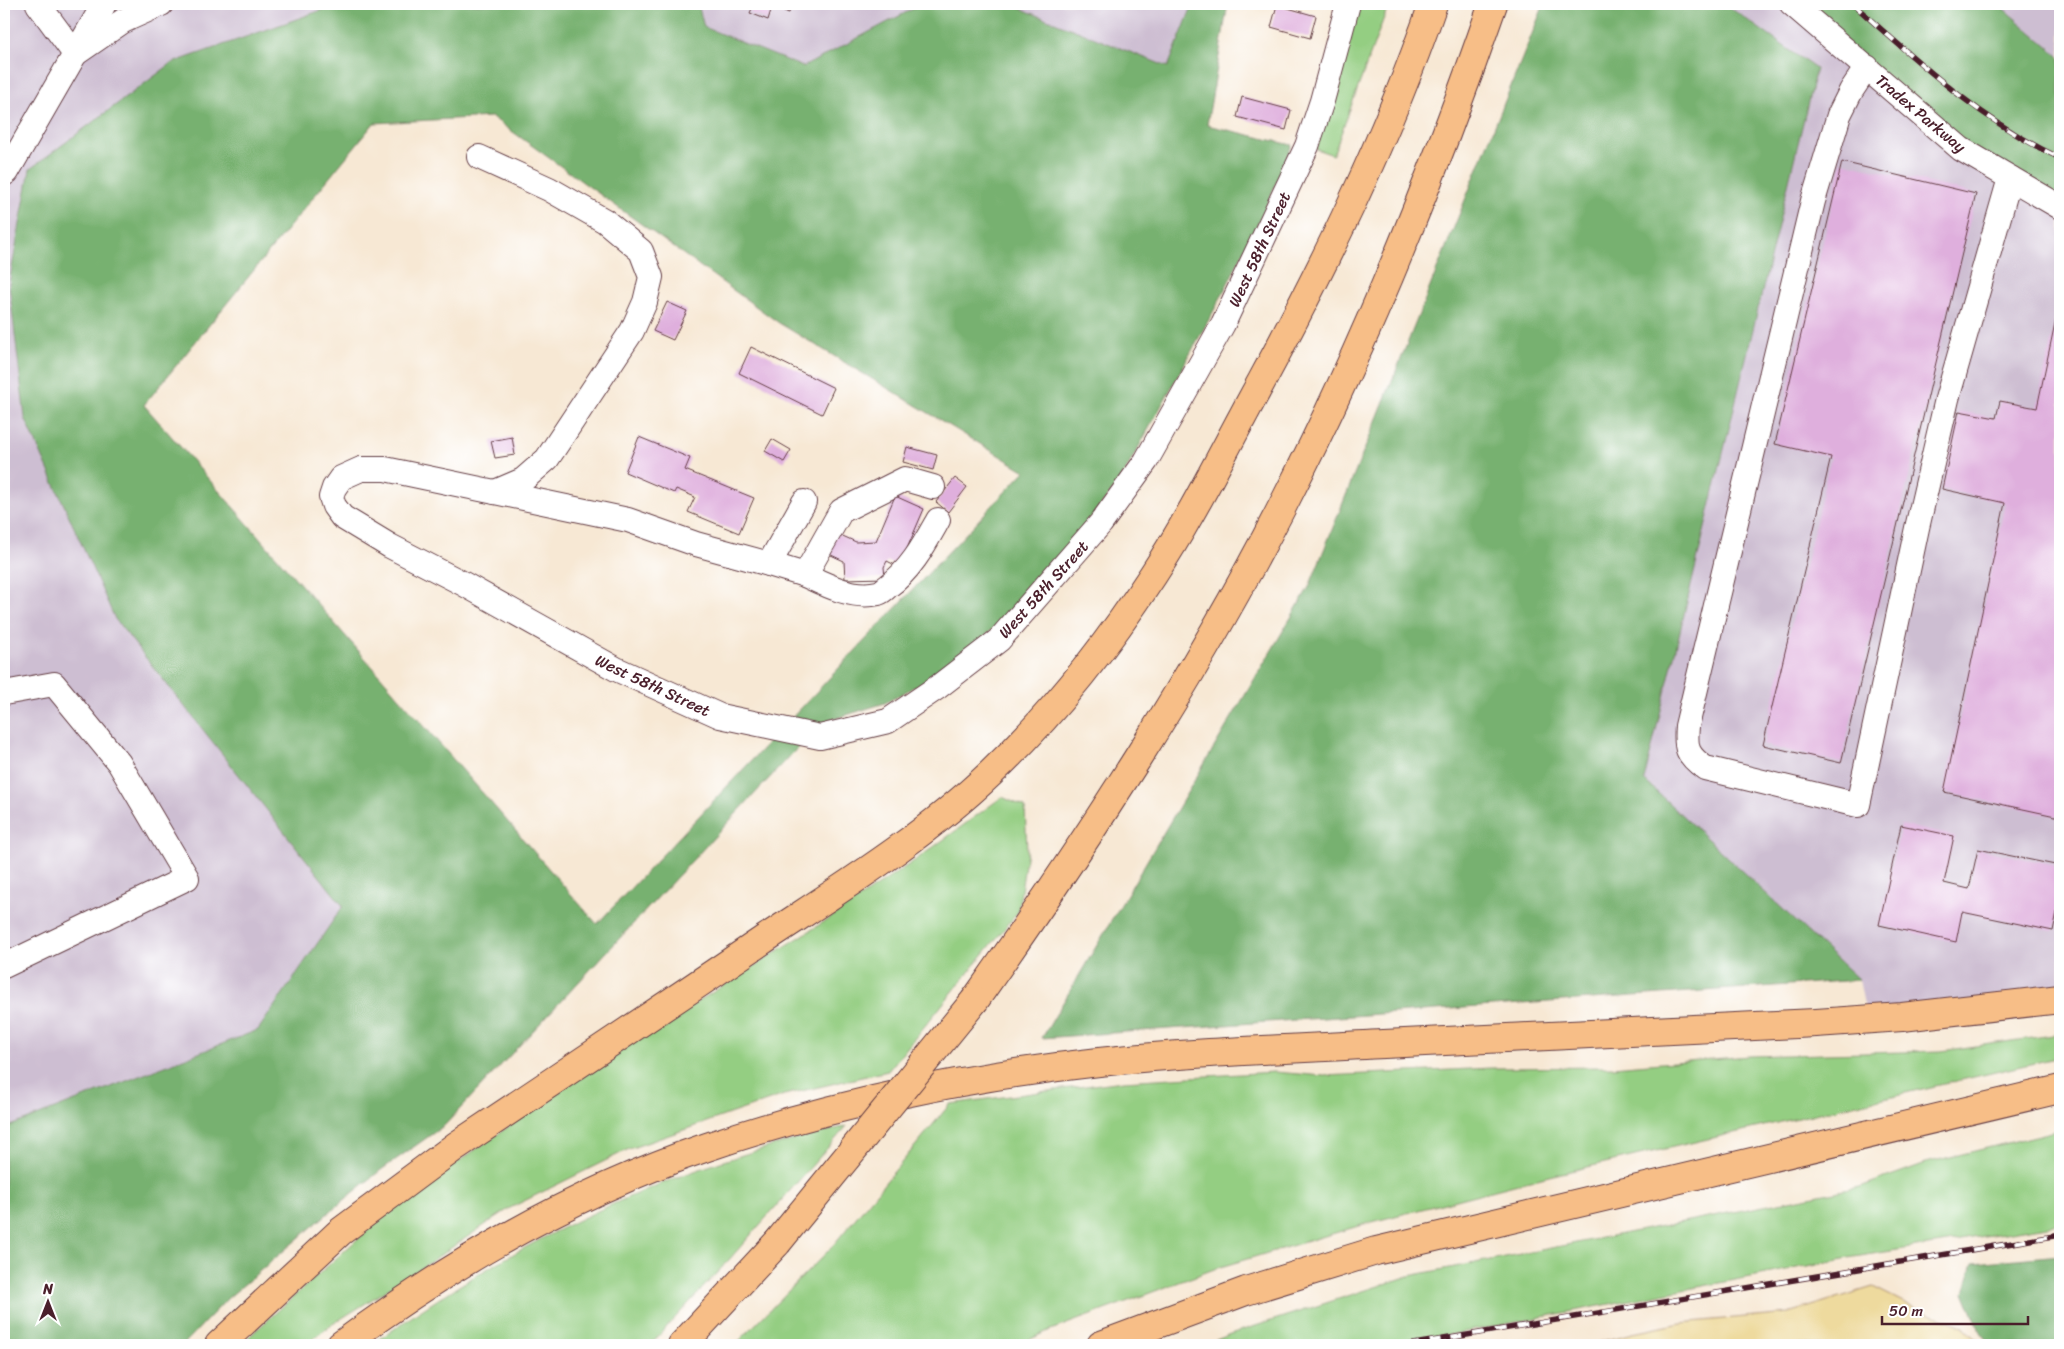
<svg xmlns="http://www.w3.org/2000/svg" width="2064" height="1349" viewBox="0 0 2064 1349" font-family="Sriracha,sans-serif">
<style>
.industrial{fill:#cdbed2}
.green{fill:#94ce82;stroke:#6f7656}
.forest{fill:#77b170;stroke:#60684e;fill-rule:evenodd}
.sand{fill:#eeda9e;stroke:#9c7c64}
.building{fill:#dfafdd}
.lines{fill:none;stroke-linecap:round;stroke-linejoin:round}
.minor-casing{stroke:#643d44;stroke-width:26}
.highway-casing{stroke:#643d44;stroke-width:30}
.minor{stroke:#fff;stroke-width:24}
.highway{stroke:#f7be87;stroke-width:28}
.rail-casing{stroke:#4a1f2b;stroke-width:5.5}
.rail{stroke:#fff;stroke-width:4;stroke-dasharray:11;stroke-linecap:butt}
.highway-bridge-casing{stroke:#643d44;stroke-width:30;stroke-linecap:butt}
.highway-bridge{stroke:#f7be87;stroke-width:28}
.labels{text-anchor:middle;stroke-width:4.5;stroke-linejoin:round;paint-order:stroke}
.street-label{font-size:16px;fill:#4a1f2b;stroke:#fff}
</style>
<rect width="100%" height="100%" fill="#fff"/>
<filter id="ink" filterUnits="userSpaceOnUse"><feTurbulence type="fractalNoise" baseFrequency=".02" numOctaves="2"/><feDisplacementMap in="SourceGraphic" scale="10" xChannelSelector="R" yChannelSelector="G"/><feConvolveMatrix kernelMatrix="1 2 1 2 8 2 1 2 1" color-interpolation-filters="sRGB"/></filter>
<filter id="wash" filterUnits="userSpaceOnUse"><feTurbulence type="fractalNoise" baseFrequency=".0096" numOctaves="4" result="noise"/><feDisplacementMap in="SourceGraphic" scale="20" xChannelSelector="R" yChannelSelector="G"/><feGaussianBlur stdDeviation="1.12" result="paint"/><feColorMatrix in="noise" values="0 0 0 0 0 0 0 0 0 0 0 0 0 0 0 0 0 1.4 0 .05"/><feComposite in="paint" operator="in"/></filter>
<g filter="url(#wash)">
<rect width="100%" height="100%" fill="#f7e8d4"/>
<!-- industrial -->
<g class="industrial">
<path d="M 4,4 L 339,4 L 172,63 L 115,619 L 343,906 L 258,1030 L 8,1127 L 4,1126 Z"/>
<path d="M 698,4 L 922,4 L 803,67 L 704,27 Z"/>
<path d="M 1009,4 L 1193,4 L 1168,67 Z"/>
<path d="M 1725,4 L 2060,4 L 2060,999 L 1867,1019 L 1859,980 L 1644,780 L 1816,69 Z"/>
</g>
<!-- green -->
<g class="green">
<path d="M 1356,4 L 1389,4 L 1333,155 L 1316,149 Z"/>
<path d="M 1002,797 L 1025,807 L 1027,851 L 1018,912 L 888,1071 L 784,1095 L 629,1149 L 510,1208 L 420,1269 L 328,1327 L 306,1345 L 240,1345 L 392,1208 L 585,1073 L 830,918 L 917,859 Z"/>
<path d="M 2060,1034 L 2060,1057 L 1549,1176 L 1372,1222 L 1217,1268 L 1048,1331 L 1018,1345 L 735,1345 L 830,1249 L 950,1104 L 1123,1081 L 1274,1072 L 1324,1076 L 1491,1068 L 1612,1067 L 1749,1056 L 1941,1051 Z"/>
<path d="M 847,1126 L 727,1262 L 650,1345 L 372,1345 C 457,1282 551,1229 648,1189 C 712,1162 780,1143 847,1126 Z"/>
<path d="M 2060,1130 L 2060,1224 L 1854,1257 L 1397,1345 L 1204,1345 L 1231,1334 L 1409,1276 L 1860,1187 L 1926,1163 Z"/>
</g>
<!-- forest -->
<g class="forest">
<path d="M 339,4 L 698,4 L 704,27 L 803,67 L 922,4 L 1009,4 L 1168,67 L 1193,4 L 1228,4 L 1207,125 L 1292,145 L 1267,205 L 1218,303 L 1120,481 L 1076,538 L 1006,616 L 971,650 L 925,681 L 885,703 L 821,723 L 445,1125 L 381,1170 L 326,1215 L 228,1298 L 183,1345 L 4,1345 L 4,1126 L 8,1127 L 258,1030 L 343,906 L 115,619 L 25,418 L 9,284 L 30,169 L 172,63 ZM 492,117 L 779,323 L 1025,471 L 597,924 L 144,405 L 374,123 Z"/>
<path d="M 1544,4 L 1725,4 L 1816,69 L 1644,780 L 1859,980 L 1042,1038 L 1309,587 Z"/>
<path d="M 1811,4 L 1998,4 L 2060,57 L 2060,207 L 1961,149 L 1807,15 Z"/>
<path d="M 2060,1255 L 2060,1345 L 1991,1345 L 1980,1331 L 1964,1292 L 1973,1263 Z"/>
</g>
<!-- sand -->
<path class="sand" d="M 1873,1287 L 1919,1310 L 1963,1326 L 1981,1343 L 1979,1345 L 1588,1345 L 1633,1333 L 1681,1323 L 1788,1313 Z"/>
<g id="blocks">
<!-- building -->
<g class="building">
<path d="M 754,4 L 792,4 L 789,13 L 772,7 L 768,20 L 750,13 Z"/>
<path d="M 1277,5 L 1316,16 L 1310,38 L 1271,27 Z"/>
<path d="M 1242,97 L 1291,110 L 1286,130 L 1237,117 Z"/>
<path d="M 1842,162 L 1976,194 L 1841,763 L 1763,745 L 1831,457 L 1775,444 Z"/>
<path d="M 667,302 L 687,311 L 673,340 L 653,331 Z"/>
<path d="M 2059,304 L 2060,304 L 2060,817 L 1944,792 L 2005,503 L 1942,489 L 1959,411 L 1996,418 L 2000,401 L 2037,408 Z"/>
<path d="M 751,347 L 834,388 L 822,414 L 739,373 Z"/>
<path d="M 512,437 L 515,455 L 495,458 L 491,441 Z"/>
<path d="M 639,437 L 690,458 L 685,470 L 754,498 L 739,533 L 688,512 L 695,497 L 676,489 L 674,493 L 625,472 Z"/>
<path d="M 772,439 L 791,450 L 784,462 L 765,451 Z"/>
<path d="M 907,447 L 937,455 L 933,470 L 903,462 Z"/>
<path d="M 955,478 L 967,487 L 948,512 L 936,502 Z"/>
<path d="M 895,496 L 924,509 L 899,567 L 887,561 L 884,567 L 885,578 L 845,579 L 844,561 L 829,554 L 836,533 L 856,542 L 876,541 Z"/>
<path d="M 1901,825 L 1954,836 L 1944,883 L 1969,889 L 1978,849 L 2060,866 L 2060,898 L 2053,931 L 1962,912 L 1956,942 L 1879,925 Z"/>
</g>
</g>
</g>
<g filter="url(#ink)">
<use href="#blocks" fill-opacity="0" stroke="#643d44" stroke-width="1"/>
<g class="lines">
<!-- minor casing -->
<g class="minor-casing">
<g id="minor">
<path d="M 38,4 L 75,54 L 123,21 L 161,4"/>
<path d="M 1792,4 L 1961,149 L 2060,207"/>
<path d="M 1867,67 L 1851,91 L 1839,115 L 1813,201 L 1687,726 C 1685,749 1687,755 1705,768 L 1858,805 L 1917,528 L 1947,399 L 2010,178"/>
<path d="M 479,157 L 549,189 L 605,221 L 641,251 L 651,277 L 645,302 L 632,331 L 547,459 L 523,480 L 495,492"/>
<path d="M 4,174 L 7,172 L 104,4"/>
<path d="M 804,502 L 769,564 L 696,544 L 628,520 L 385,469 L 361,469 L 341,478 L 334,488 L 331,497 L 334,506 L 342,517 L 390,546 L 462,583 L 616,669 L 720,716 L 820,737 L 888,721 L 938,687 L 999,640 L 1101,523 L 1146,461 L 1223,324 L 1307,146 L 1322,101 L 1348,4"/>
<path d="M 769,564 L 805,575 L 841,511 L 905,479 L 933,487"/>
<path d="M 805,575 C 826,585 853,599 878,593 C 881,592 885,589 887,587 C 911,570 924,545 938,520"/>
<path d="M 4,693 L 54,684 L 119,763 L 187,878 L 4,966"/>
</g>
</g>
<!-- highway casing -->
<g class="highway-casing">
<g id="highway">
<path d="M 975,1000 C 1087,841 1194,679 1283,505 C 1366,343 1434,175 1493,4"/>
<path d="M 219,1345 L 340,1232 L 456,1146 C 559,1077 663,1008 766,938 C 843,887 924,837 991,773 C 1053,714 1106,647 1153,575 C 1190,519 1220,458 1252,399 C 1321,272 1386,141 1433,4"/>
<path d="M 341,1345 C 452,1263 575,1192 707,1147 C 829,1105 970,1076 1099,1062 C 1193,1052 1289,1049 1384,1044 C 1528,1037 1672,1030 1816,1023 L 1902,1017 L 2060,999"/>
<path d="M 682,1345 L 777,1243"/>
<path d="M 1101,1345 L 1246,1291 L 1376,1251 L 2060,1089"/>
</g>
</g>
<!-- minor -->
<use href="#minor" class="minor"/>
<!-- highway -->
<use href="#highway" class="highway"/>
<!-- rail casing -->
<g class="rail-casing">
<g id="rail">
<path d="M 1853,4 C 1917,61 1982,122 2060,158"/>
<path d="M 1408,1345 L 2060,1235"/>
</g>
</g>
<!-- rail -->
<use href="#rail" class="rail"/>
<!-- highway-bridge casing -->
<g class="highway-bridge-casing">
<path id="highway-bridge" d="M 777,1243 L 975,1000"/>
</g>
<!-- highway-bridge -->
<use href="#highway-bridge" class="highway-bridge"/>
</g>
</g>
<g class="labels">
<!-- street labels -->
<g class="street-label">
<text transform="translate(1921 113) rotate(40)" y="6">Tradex Parkway</text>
<text transform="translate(1259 249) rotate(-65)" y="6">West 58th Street</text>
<text transform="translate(1043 589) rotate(-48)" y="6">West 58th Street</text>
<text transform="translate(653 685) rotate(25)" y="6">West 58th Street</text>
</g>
</g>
<!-- margin -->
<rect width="2064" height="1349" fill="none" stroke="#fff" stroke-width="20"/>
<!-- north arrow -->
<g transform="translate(48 1302)" stroke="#ffffff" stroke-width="4" paint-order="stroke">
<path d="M0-4L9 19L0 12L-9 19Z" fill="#4a1f2b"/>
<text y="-8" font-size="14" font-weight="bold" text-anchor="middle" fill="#4a1f2b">N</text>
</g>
<!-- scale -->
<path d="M1882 1316v8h146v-8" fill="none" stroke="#4a1f2b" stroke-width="2.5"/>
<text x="1889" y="1316" font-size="15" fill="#4a1f2b" stroke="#ffffff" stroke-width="4" paint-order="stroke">50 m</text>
</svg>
